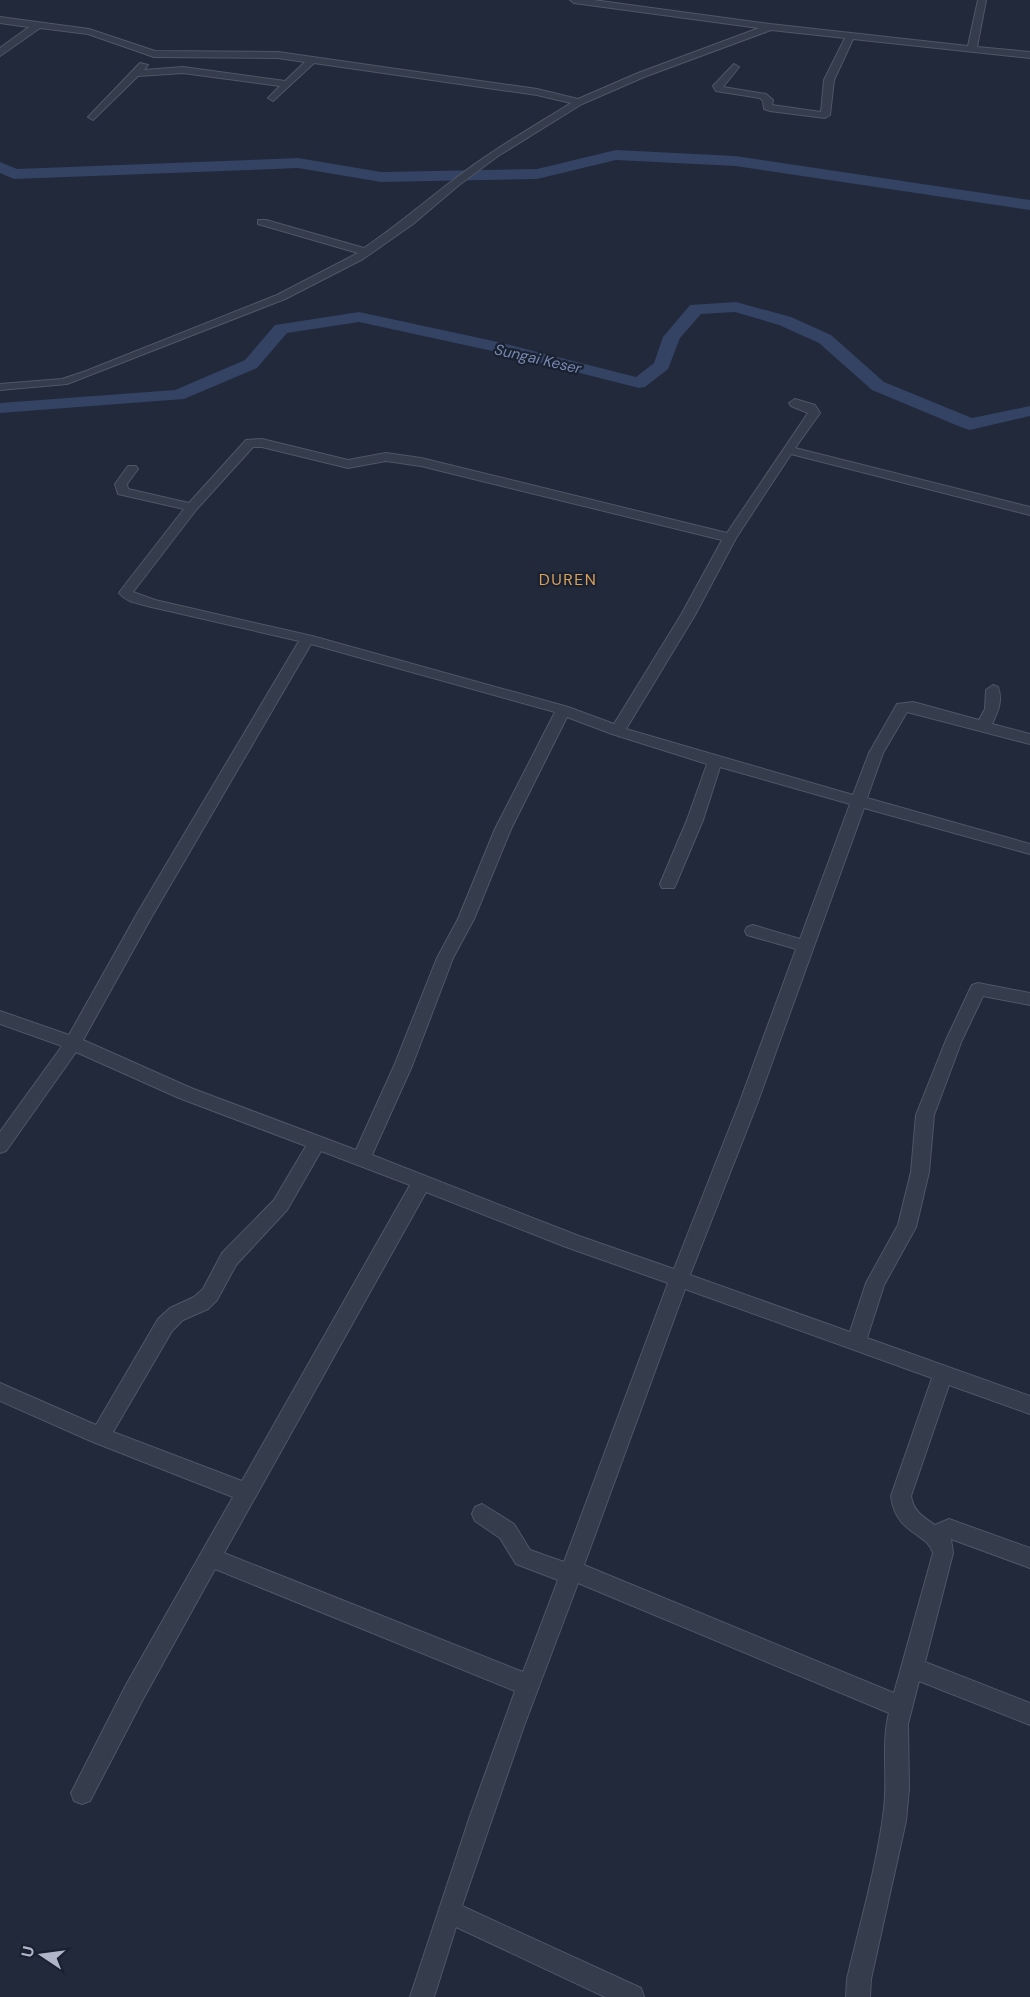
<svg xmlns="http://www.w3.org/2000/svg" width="1030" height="1997" font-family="'DM Sans',sans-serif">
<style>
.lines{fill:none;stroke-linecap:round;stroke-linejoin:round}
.river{fill:#344263;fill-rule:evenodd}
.minor-casing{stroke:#505666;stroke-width:2}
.minor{fill:#353c4c;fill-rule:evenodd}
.labels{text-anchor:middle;stroke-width:4.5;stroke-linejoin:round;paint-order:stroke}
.far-water-label{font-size:15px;font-style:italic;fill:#7788b1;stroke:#1a2130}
.far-quarter-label{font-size:16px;letter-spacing:1.5px;fill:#d8a05b;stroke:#1a2130}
</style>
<rect width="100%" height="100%" fill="#21293b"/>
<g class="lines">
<g class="river">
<path d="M616,150L735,156L1030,200V210L735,166L616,160L537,179L381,182L298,168L14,179L0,173V162L17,169L298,158L381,172L537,169Z"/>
<path d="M736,302L791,317L831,335L884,382L972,418L1030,406V416L970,430L963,428L872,390L819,343L779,325L735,312L701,314L680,338L668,369L645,387L639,388L497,352L359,322L287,333L257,368L184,399L0,413V403L175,390L245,360L275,325L359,312L498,342L636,377L654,363L663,337L690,305Z"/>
</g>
<g class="minor-casing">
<g id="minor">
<path d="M570,0H593L770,24L968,46L978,0H986L977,47L1030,52V58L853,39L834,80L830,115L825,118L770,111L764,109L763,101L760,98L716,91L713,86L734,64L739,67L723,87L766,94L773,100L772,105L821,112L824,80L845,38L771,30L644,77L582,104L498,156L459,185L413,224L363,259L285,299L67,384L0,390V384L62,379L86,371L277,295L358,253L258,224V220H266L364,248C395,227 422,204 452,181C489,152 531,128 571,103L537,95L314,63L273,101L268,98L280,86L183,73L138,76L93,120L88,117L90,115L140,63L148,65L144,70L183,67L285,81L305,62L278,58L154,57L88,34L40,28L0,56V48L29,27L0,23V17L89,29L155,51L278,52L537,89L578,99L638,73L759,28L574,3Z"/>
<path d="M795,399L815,405L820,413L795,448L1030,507V515L791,454L736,538L695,615L626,729L853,795L869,753L897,704L913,702L979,720L985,709L986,690L993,685L998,687C1003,700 998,712 992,724L1030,734V744L907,712L883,753L867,798L1030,844V854L864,808L757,1104L690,1275L850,1332L866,1283L898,1225L911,1172L916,1115L946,1040L970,989L972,985L978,983L1030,993V1005L983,996L962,1040L934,1115L929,1172L916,1227L884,1285L867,1338L1030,1396V1414L949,1385L911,1496C913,1511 923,1517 935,1525L949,1519L1030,1548V1568L951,1539L953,1553L925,1662L1030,1703V1725L919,1681L908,1724L909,1789L906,1821L871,1979L870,1997H846L847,1979C860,1923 877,1866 884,1809C888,1778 881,1743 889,1713L578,1583L524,1726L462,1906L641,1988L644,1997H605L456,1927L434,1997H410L470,1816L515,1691L215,1569L142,1701L90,1801L82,1804L74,1801L71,1793L126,1685L233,1497L93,1442L0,1401V1383L96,1425L158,1319L170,1308L194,1297L203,1289L222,1253L274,1200L306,1146L179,1098L76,1052L6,1151L0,1153V1132L62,1046L0,1024V1011L69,1035L138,912L299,641L147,606C137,603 126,602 119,593L121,590L184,509L118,494L115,484L128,466H136L138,469L127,484L128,489L189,503L246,440L262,439L348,460L386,453L421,458L727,533L808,413L791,406L789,403ZM253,447H262L348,468L386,461L421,466L722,540L681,615L614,724L568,707L312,636L155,600L133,592L196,510ZM311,644L555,712L495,829L458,919L437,958L394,1066L356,1150L191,1088L83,1040L151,918ZM567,717L612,734L707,764L687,820L660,884L662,888H674L676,884L703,820L720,767L850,804L800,939L753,925L747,927L745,931L747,935L796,949L739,1104L674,1269L579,1236L372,1155L412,1066L453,958L474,919L511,829ZM321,1151L410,1185L242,1481L113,1432L172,1331L183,1320L208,1309L217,1300L236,1265L287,1210ZM426,1192L566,1247L668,1283L564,1562L530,1550L514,1524L482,1504L475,1507L472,1514L475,1521L500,1538L516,1564L558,1580L523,1672L224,1553ZM685,1289L932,1378L891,1496C895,1534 928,1533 933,1553L894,1693L584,1565Z"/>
</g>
</g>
<use href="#minor" class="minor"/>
</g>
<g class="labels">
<g class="far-water-label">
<text transform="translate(538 359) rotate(13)" y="5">Sungai Keser</text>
</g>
<g class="far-quarter-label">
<text x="568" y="585">DUREN</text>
</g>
</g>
<g transform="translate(42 1955) rotate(283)" stroke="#1a2130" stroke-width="4.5" paint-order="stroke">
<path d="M0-4.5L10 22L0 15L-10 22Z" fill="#b0b6c7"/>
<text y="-9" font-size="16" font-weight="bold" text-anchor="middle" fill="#b0b6c7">U</text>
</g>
</svg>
